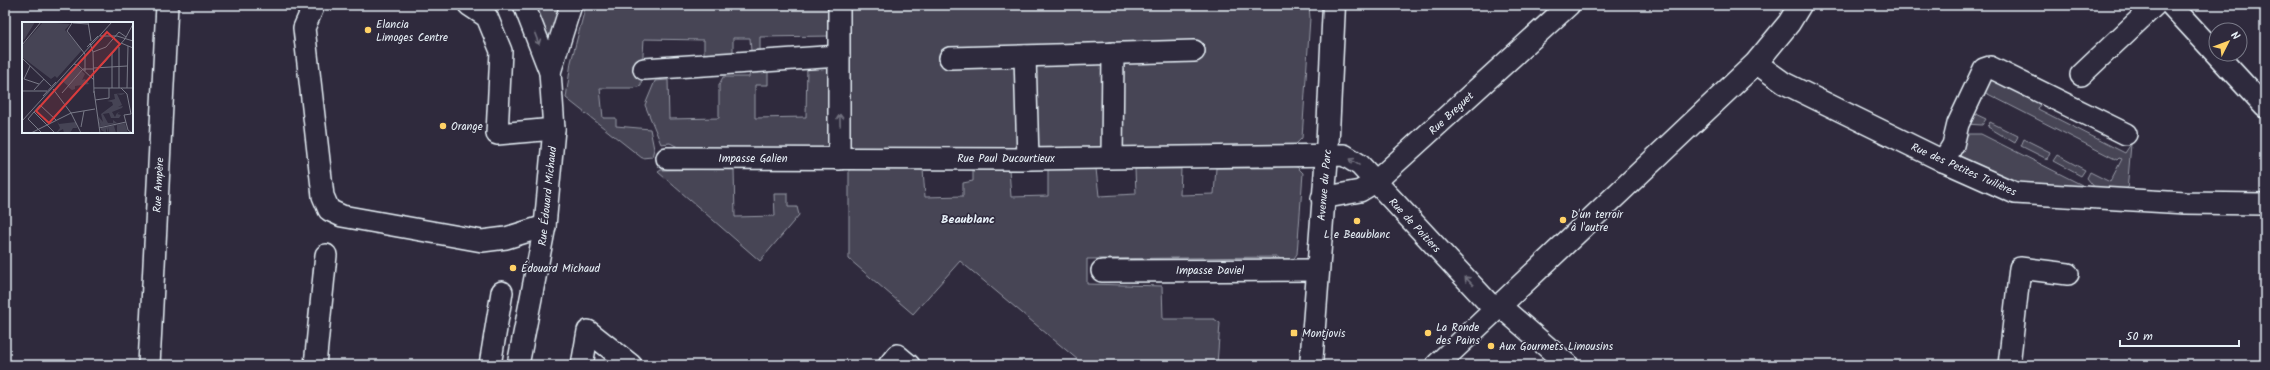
<svg xmlns="http://www.w3.org/2000/svg" width="2270" height="370" font-family="Kalam,sans-serif">
<style>
.green{fill:#464455;stroke:#979aa6}
.lines{fill:none;stroke-linecap:round;stroke-linejoin:round}
.minor-casing{stroke:#e8f1f8;stroke-width:24}
.major-casing{stroke:#e8f1f8;stroke-width:25}
.minor{stroke:#2f2a3d;stroke-width:21}
.major{stroke:#2f2a3d;stroke-width:22}
.oneway{stroke:#70707e}
.poi-dot{fill:#ffd166;stroke:#2f2a3d;stroke-width:1.5}
.labels{text-anchor:middle;stroke-width:3;stroke-linejoin:round;paint-order:stroke}
.poi-label{font-size:11px;fill:#e8f1f8;stroke:#2f2a3d;text-anchor:start}
.street-label{font-size:11px;fill:#e8f1f8;stroke:#2f2a3d}
.neighbourhood-label{font-size:12px;font-weight:bold;fill:#e8f1f8;stroke:#2f2a3d}
.inset-road{fill:none;stroke:#797a88;stroke-width:1}
.view{fill:#d83c3d;fill-opacity:0.15;stroke:#d83c3d;stroke-width:2}
.inset-edge{fill:none;stroke:#e8f1f8;stroke-width:2}
</style>
<rect width="100%" height="100%" fill="#2f2a3d"/>
<filter id="ink" filterUnits="userSpaceOnUse"><feTurbulence type="fractalNoise" baseFrequency=".025" numOctaves="2"/><feDisplacementMap in="SourceGraphic" scale="8" xChannelSelector="R" yChannelSelector="G"/><feConvolveMatrix kernelMatrix="1 2 1 2 8 2 1 2 1" color-interpolation-filters="sRGB"/></filter>
<g filter="url(#ink)">
<g class="green">
<path d="M532,5H560L547,52Z"/>
<path d="M586,5H831V36L760,37V50L751,51L750,38H733V63L704,65V40L644,39L641,86L634,88H600L603,118H616V126L650,129L654,149L652,157L642,158L566,98L571,62Z"/>
<path d="M845,5H1309L1310,18L1302,138L1292,148L853,152L848,147Z"/>
<path d="M831,64V143L825,148L682,149L670,143L661,144L645,105L655,81L668,80L669,119L719,118V85L723,77H749L751,67L768,66V85H755V118L806,117L807,66Z"/>
<path d="M1990,75L2041,100L2038,109L2125,153L2131,144L2127,191L2095,188L2087,178L2090,172L2110,182L2122,159L2119,158L2117,160L1982,91Z"/>
<path d="M1971,112L1986,119L1982,125L1966,124Z"/>
<path d="M1990,122L2018,136L2015,143L1988,127Z"/>
<path d="M1964,134H1981L2082,185V188L2019,183L1957,159Z"/>
<path d="M2024,139L2050,152L2047,159L2021,146Z"/>
<path d="M2057,155L2085,170L2081,176L2053,161Z"/>
<path d="M1281,164L1297,167L1303,173L1297,254L1292,261L1284,262L1278,257L1087,259V284L1162,286L1163,319H1214L1220,323L1217,365H1084L960,261L913,314L849,259V169H923L925,197L963,196V183L973,181V169H1009L1011,197L1048,196V169H1096L1099,196L1136,194L1135,169H1181L1180,195L1214,194L1216,168H1275Z"/>
<path d="M734,169L735,217L775,216L774,194H788V207H797L799,215L760,261L658,172L661,170Z"/>
</g>
<g class="lines">
<g class="minor-casing">
<g id="minor">
<path d="M314,5L304,28L323,196L329,210L342,216L482,241L506,238L545,226"/>
<path d="M469,5L487,17L501,51L497,134L554,129"/>
<path d="M839,5V159"/>
<path d="M2171,5L2265,107"/>
<path d="M1025,56L1028,159"/>
<path d="M950,58L1194,51"/>
<path d="M1756,63L1784,83L1943,161L2015,193L2185,203L2265,204"/>
<path d="M644,69L839,56"/>
<path d="M550,72L571,5"/>
<path d="M2081,75L2155,5"/>
<path d="M1112,157L1113,53"/>
<path d="M667,158L1028,159L1344,155L1360,165L1495,310"/>
<path d="M1943,161L1953,145L1958,124L1984,69L1990,67L2126,134"/>
<path d="M1322,198L1360,191L1375,182L1569,5"/>
<path d="M1102,271L1318,270"/>
<path d="M1500,306L1568,365"/>
<path d="M149,365L167,5"/>
<path d="M315,365L326,255"/>
<path d="M490,365L502,292"/>
<path d="M518,365L545,226L554,129L550,72L524,5"/>
<path d="M582,365L588,331L631,365"/>
<path d="M889,365L897,355L909,365"/>
<path d="M2009,365L2020,268L2068,274"/>
</g>
</g>
<g class="major-casing">
<g id="major">
<path d="M1311,365L1327,154L1334,5"/>
<path d="M1437,365L1756,63L1789,23L1800,5"/>
</g>
</g>
<use href="#minor" class="minor"/>
<use href="#major" class="major"/>
</g>
<defs><path id="oneway-shaft" d="M-6 0H5M1.5-3L5.5 0L1.5 3" fill="none" stroke-width="1.6" stroke-linecap="round" stroke-linejoin="round"/></defs>
<g class="oneway">
<use href="#oneway-shaft" transform="translate(537 39) rotate(69)"/>
<use href="#oneway-shaft" transform="translate(840 120) rotate(-91)"/>
<use href="#oneway-shaft" transform="translate(1354 162) rotate(-148)"/>
<use href="#oneway-shaft" transform="translate(1469 281) rotate(-133)"/>
</g>
</g>
<g class="poi-dot">
<circle cx="368" cy="30" r="4"/>
<circle cx="443" cy="126" r="4"/>
<circle cx="1563" cy="220" r="4"/>
<circle cx="1357" cy="221" r="4"/>
<circle cx="513" cy="268" r="4"/>
<rect x="1290" y="329" width="8" height="8" rx="2"/>
<circle cx="1428" cy="333" r="4"/>
<circle cx="1491" cy="346" r="4"/>
</g>
<g class="labels">
<g class="poi-label">
<text x="376" y="28">Elancia<tspan x="376" dy="13">Limoges Centre</tspan></text>
<text x="451" y="130">Orange</text>
<text x="1571" y="218">D'un terroir<tspan x="1571" dy="13">à l'autre</tspan></text>
<text x="1357" y="238" text-anchor="middle">L e Beaublanc</text>
<text x="521" y="272">Édouard Michaud</text>
<text x="1436" y="331">La Ronde<tspan x="1436" dy="13">des Pains</tspan></text>
<text x="1302" y="337">Montjovis</text>
<text x="1499" y="350">Aux Gourmets Limousins</text>
</g>
<g class="street-label">
<text transform="translate(1451 113) rotate(-43)" y="4">Rue Breguet</text>
<text x="753" y="162">Impasse Galien</text>
<text x="1006" y="162">Rue Paul Ducourtieux</text>
<text transform="translate(1964 169) rotate(24)" y="4">Rue des Petites Tuilières</text>
<text transform="translate(158 185) rotate(-87)" y="4">Rue Ampère</text>
<text transform="translate(1324 185) rotate(-85)" y="4">Avenue du Parc</text>
<text transform="translate(547 196) rotate(-84)" y="4">Rue Édouard Michaud</text>
<text transform="translate(1415 225) rotate(47)" y="4">Rue de Poitiers</text>
<text x="1210" y="274">Impasse Daviel</text>
</g>
<g class="neighbourhood-label">
<text x="968" y="223">Beaublanc</text>
</g>
</g>
<g transform="translate(22 22)">
<rect width="111" height="111" fill="#2f2a3d"/>
<path d="M0,0H13L2,18L0,17ZM21,0L48,2L43,8L60,28L35,56L33,54L29,57L0,35V24ZM54,43L60,48L46,64L39,58ZM60,49L63,52L60,58L63,57L67,62L53,64V67L50,68L46,65ZM103,71L102,72L99,73L95,72L100,83L96,85L101,84L100,86L90,90L93,95L95,91L98,90L95,92L99,93L97,96H89L87,91L81,92L86,101H91V98L95,101L78,105L75,94L79,104L76,94L81,100L79,92L91,83L90,80L85,79L93,77L92,72ZM35,99L37,102L54,100L55,106H51L48,111H42L41,107L34,111L38,106ZM103,101L106,111H95V103L92,104L94,111H87L86,105V111L84,106V111L79,108V106Z" fill="#464455"/>
<path class="inset-road" d="M66,0L69,19M50,1L45,9L63,32V49M51,1L66,2M78,14H95L111,19M68,21L71,30L72,71M99,21L111,26M0,23L19,0M65,25L76,14M97,25V66M71,30L84,25L97,10L104,15M90,32V66M0,36L29,64M52,42L56,43L72,58M8,44L2,57L17,62M78,45L103,17L111,2M72,46L105,44M72,66H111M99,66L105,72L109,92L102,93L106,108L110,111M105,66L106,24M31,67L49,91L59,111M12,68L22,57M0,69H25M72,69L78,111M40,71L61,47H71M21,74L34,60M73,78L87,76V66M12,90L33,111M6,97L18,83L34,98M6,97L20,111M0,99L90,0M59,105L62,89M77,106L104,100M9,111L49,91L73,87"/>
<path class="view" d="M85,10L98,22L27,101L14,89Z"/>
<rect width="111" height="111" class="inset-edge"/>
</g>
<rect width="2270" height="370" fill="none" stroke="#2f2a3d" stroke-width="20"/>
<rect x="10" y="10" width="2250" height="350" fill="none" stroke="#e8f1f8" stroke-width="1.5" filter="url(#ink)"/>
<g transform="translate(2228 42) rotate(48)"><circle r="19" fill="#2f2a3d" stroke="#797a88"/>
<path d="M0-3L7 15L0 10L-7 15Z" fill="#ffd166"/>
<text y="-6" font-size="11" font-weight="bold" text-anchor="middle" fill="#e8f1f8">N</text>
</g>
<path d="M2120 340v6h119v-6" fill="none" stroke="#e8f1f8" stroke-width="2"/>
<text x="2126" y="340" font-size="12" fill="#e8f1f8" stroke="#2f2a3d" stroke-width="3" paint-order="stroke">50 m</text>
</svg>
